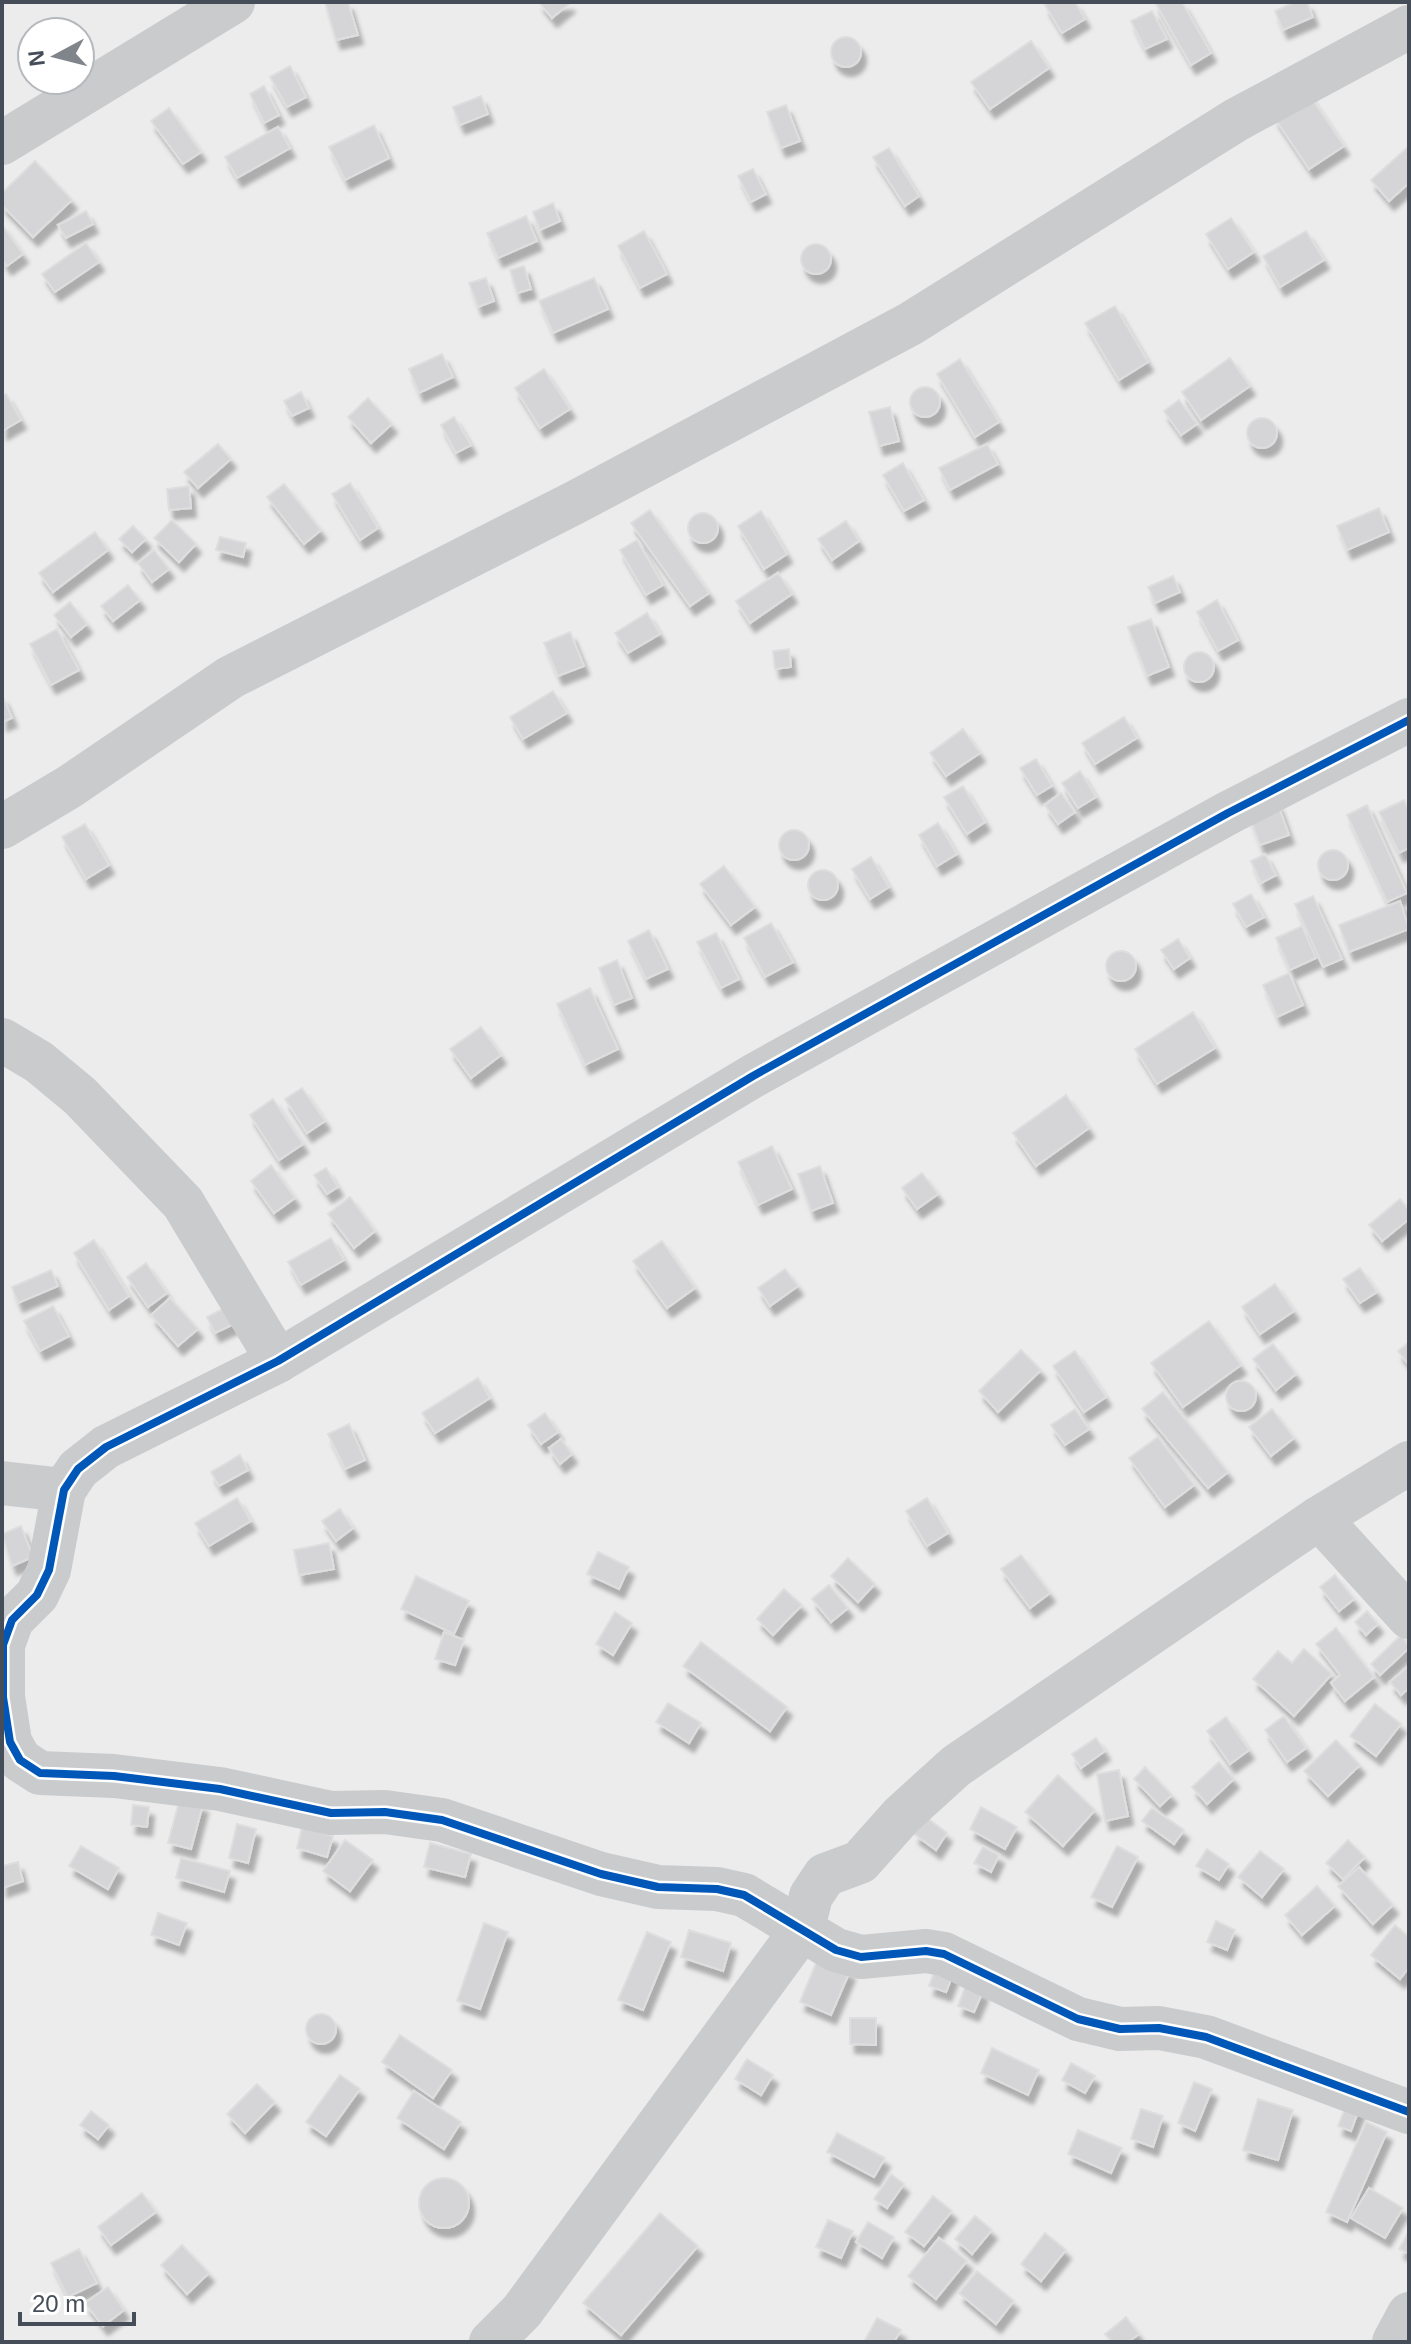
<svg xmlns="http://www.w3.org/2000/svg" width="1411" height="2344" font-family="Arial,sans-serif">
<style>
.building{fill:#d5d4d7;stroke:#dededf;stroke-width:2;filter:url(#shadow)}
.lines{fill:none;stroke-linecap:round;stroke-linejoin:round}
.street{stroke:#c9cbcd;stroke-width:44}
.cycleway-casing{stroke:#fff;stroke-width:13}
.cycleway{stroke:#0057b8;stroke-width:8}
</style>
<defs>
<filter id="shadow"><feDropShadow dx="5" dy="9" stdDeviation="2" flood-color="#0004"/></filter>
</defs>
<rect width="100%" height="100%" fill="#edecec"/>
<g class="building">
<path d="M325,2H348L358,35L336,40Z"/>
<path d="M539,2H568L570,3L552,18Z"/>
<path d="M1049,2H1075L1085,19L1062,33L1045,5Z"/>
<path d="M1155,2H1182L1211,53L1191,65Z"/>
<path d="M1295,2H1307L1313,17L1283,30L1275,11Z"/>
<path d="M1152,11L1167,39L1145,49L1131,21Z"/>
<circle cx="846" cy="52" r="15"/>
<path d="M1031,41L1049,68L990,109L971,82Z"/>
<path d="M290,66L306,97L287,107L270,77Z"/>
<path d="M264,86L279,115L264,123L250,94Z"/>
<path d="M1308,93L1344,146L1309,169L1274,117Z"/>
<path d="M481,96L488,114L460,125L453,107Z"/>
<path d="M786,105L800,141L781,148L767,112Z"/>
<path d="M169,108L201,152L183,164L151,121Z"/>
<path d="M374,125L389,158L345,180L329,147Z"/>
<path d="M278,127L290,148L237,178L225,157Z"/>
<path d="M1409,146V183L1389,201L1371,180Z"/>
<path d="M889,148L919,196L905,206L873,157Z"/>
<path d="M35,161L72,200L33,237L2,205V193Z"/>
<path d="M753,169L766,194L751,202L738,176Z"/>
<path d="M553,203L560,221L540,230L533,212Z"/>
<path d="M86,211L93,224L66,238L58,225Z"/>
<path d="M526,216L537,241L498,258L487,233Z"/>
<path d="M1231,218L1254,252L1228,269L1206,234Z"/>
<path d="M2,225L23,254L7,266L2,260Z"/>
<path d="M644,231L667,274L640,288L618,246Z"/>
<path d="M1306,231L1324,260L1280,287L1263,256Z"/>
<path d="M86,243L99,262L55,292L42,274Z"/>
<circle cx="816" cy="259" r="15"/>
<path d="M524,266L531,289L517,293L510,270Z"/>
<path d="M486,278L494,301L478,307L469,283Z"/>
<path d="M594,278L608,309L553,333L539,301Z"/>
<path d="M1115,306L1148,362L1119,380L1085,323Z"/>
<path d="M442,354L453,377L419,393L409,369Z"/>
<path d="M1230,358L1250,386L1201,420L1182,392Z"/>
<path d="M960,359L999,422L975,437L937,374Z"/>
<path d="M544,369L570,409L540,428L515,388Z"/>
<circle cx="925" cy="402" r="15"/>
<path d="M301,392L309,408L292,416L284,401Z"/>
<path d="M6,394L21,420L2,431V396Z"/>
<path d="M368,398L392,424L371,443L348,417Z"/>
<path d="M1179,400L1197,424L1181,435L1164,411Z"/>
<path d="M890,407L899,441L879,446L869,412Z"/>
<path d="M454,417L471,445L456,453L441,425Z"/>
<circle cx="1262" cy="433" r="15"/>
<path d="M218,444L231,459L198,488L184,472Z"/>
<path d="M987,444L998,464L950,490L939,468Z"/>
<path d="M903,463L924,500L904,511L883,475Z"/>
<path d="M350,483L378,528L360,540L332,494Z"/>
<path d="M284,484L321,530L304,544L267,497Z"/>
<path d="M189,486L191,508L169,510L167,489Z"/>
<path d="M1379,508L1389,532L1347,550L1337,526Z"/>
<path d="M650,510L709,593L690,606L631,523Z"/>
<path d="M761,511L787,554L764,569L738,526Z"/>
<circle cx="703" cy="528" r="15"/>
<path d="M172,520L196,544L179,562L154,538Z"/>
<path d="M846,521L859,541L832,560L818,539Z"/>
<path d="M133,526L146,539L132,552L119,539Z"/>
<path d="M95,532L108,550L53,592L39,573Z"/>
<path d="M220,537L246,543L243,557L216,550Z"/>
<path d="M637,540L663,585L646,595L620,550Z"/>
<path d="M154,550L169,569L152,582L138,563Z"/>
<path d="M778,573L792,594L750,623L736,601Z"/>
<path d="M1173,576L1180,592L1155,603L1148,587Z"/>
<path d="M128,585L140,600L113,621L101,606Z"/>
<path d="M1217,600L1238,640L1218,651L1197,612Z"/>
<path d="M70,602L87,624L71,637L54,615Z"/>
<path d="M647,613L660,634L628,653L615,633Z"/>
<path d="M1151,619L1169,667L1147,676L1128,627Z"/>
<path d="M57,629L79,670L51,685L30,644Z"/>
<path d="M570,632L584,666L558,676L544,643Z"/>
<path d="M789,649L791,667L775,669L773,651Z"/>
<circle cx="1199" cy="667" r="15"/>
<path d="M553,691L567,713L523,739L510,717Z"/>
<path d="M2,695L12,718L2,722Z"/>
<path d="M1124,717L1137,738L1095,764L1082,743Z"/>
<path d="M963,729L980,753L946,776L930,753Z"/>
<path d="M1036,759L1052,786L1037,795L1020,768Z"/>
<path d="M1080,771L1096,797L1078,808L1062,783Z"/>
<path d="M963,786L985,822L967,834L944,797Z"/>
<path d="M1061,793L1075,812L1058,824L1045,805Z"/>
<path d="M1404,800L1409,811V848L1399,853L1379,812Z"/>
<path d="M1277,802L1289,835L1260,845L1248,813Z"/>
<path d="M1367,805L1407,893L1387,902L1347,815Z"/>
<path d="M938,823L957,854L937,866L919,835Z"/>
<path d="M85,824L109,865L86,879L62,837Z"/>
<circle cx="794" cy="845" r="15"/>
<circle cx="1333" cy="865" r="15"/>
<path d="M1265,854L1276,875L1261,883L1251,861Z"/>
<path d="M871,857L889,887L870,899L852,869Z"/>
<path d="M724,866L755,907L731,925L700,884Z"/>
<circle cx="823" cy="885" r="15"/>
<path d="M1251,894L1264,917L1246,927L1233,904Z"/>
<path d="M1313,896L1342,959L1323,967L1295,904Z"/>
<path d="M1400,901L1409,929L1349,952L1339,925Z"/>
<path d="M771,923L793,962L765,977L744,938Z"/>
<path d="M1302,926L1316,958L1290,970L1276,938Z"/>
<path d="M649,930L668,969L646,979L628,941Z"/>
<path d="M716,933L739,979L721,988L697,942Z"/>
<path d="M1178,939L1190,958L1174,969L1161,950Z"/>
<circle cx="1121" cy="966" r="15"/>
<path d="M617,960L632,998L614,1005L599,968Z"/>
<path d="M1289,973L1303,1005L1277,1017L1263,985Z"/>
<path d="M590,988L618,1049L585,1065L557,1004Z"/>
<path d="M1193,1012L1215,1048L1157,1084L1135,1049Z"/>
<path d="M481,1027L501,1055L471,1078L450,1049Z"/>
<path d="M302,1088L325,1121L307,1133L285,1099Z"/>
<path d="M1066,1095L1089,1128L1036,1166L1013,1133Z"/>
<path d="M273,1099L303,1144L279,1160L250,1115Z"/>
<path d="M772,1146L792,1189L758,1205L738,1162Z"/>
<path d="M271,1165L295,1198L274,1213L251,1181Z"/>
<path d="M820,1166L833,1203L811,1211L798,1174Z"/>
<path d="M326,1168L338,1187L327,1194L314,1175Z"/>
<path d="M922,1173L938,1194L917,1209L902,1188Z"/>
<path d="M350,1197L375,1231L354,1248L328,1214Z"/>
<path d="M1400,1199L1409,1210V1219L1382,1241L1369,1225Z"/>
<path d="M331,1238L344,1260L301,1285L288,1262Z"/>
<path d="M94,1240L129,1296L109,1310L74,1253Z"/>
<path d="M662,1241L695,1288L667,1308L633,1261Z"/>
<path d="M146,1263L167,1293L148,1307L127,1277Z"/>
<path d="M1360,1268L1377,1292L1360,1303L1343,1279Z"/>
<path d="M785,1269L798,1286L770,1306L758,1288Z"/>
<path d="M51,1270L58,1286L18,1303L12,1287Z"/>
<path d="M1275,1284L1294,1311L1260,1334L1242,1307Z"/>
<path d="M170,1298L198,1329L178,1346L151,1315Z"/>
<path d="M53,1306L69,1336L40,1351L24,1321Z"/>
<path d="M228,1306L236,1323L215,1333L207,1317Z"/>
<path d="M1209,1321L1241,1365L1183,1407L1151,1363Z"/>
<path d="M1409,1342V1365L1398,1351Z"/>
<path d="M1273,1344L1296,1374L1276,1390L1253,1359Z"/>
<path d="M1021,1350L1041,1370L998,1412L979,1391Z"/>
<path d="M1075,1351L1106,1397L1084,1412L1053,1366Z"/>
<path d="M478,1378L490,1398L435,1433L422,1413Z"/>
<circle cx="1241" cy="1396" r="15"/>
<path d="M1163,1392L1228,1472L1208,1488L1142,1409Z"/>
<path d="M1075,1409L1089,1429L1065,1445L1051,1425Z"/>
<path d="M1272,1409L1294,1438L1271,1456L1249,1427Z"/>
<path d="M545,1413L558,1432L541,1444L528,1425Z"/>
<path d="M349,1424L365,1460L345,1469L328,1434Z"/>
<path d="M1158,1437L1194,1485L1165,1507L1129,1458Z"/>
<path d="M561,1439L572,1454L560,1464L549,1448Z"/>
<path d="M240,1455L248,1470L219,1486L211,1472Z"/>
<path d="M237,1498L251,1521L209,1546L195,1523Z"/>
<path d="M927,1498L948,1533L927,1546L906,1511Z"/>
<path d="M340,1509L353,1528L336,1541L322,1521Z"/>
<path d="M21,1526L33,1557L12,1566L2,1534Z"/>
<path d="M329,1543L334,1569L299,1575L294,1550Z"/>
<path d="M598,1552L629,1567L619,1589L587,1574Z"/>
<path d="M1021,1555L1050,1593L1030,1608L1001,1569Z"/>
<path d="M848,1558L875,1584L858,1602L831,1576Z"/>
<path d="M1335,1575L1354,1599L1339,1611L1320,1587Z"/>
<path d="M416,1576L469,1601L454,1634L401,1609Z"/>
<path d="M829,1585L848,1608L831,1622L812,1599Z"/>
<path d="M784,1589L802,1605L773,1635L757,1619Z"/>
<path d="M1367,1611L1378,1624L1366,1635L1355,1622Z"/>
<path d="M615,1612L632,1623L613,1655L596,1644Z"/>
<path d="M1336,1628L1374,1677L1345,1701L1331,1683L1340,1675L1316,1644Z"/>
<path d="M444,1632L464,1640L455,1665L435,1659Z"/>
<path d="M1402,1634L1409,1648L1380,1675L1371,1664Z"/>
<path d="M701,1642L787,1707L770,1731L683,1666Z"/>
<path d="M1304,1649L1332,1674L1294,1716L1253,1679L1278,1651L1292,1663Z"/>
<path d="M1409,1666V1688L1401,1695L1390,1682Z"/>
<path d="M668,1703L701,1723L689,1743L656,1722Z"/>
<path d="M1375,1704L1401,1724L1376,1756L1350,1736Z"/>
<path d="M1284,1716L1306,1748L1287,1762L1265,1730Z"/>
<path d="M1226,1717L1249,1750L1230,1764L1207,1731Z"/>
<path d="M1096,1738L1105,1751L1081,1768L1072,1754Z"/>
<path d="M1336,1740L1360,1765L1328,1796L1304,1771Z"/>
<path d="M1219,1762L1234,1779L1207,1804L1192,1787Z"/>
<path d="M1145,1767L1172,1795L1160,1806L1134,1779Z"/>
<path d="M1119,1770L1128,1816L1105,1821L1097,1774Z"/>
<path d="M1058,1775L1095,1810L1063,1846L1025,1812Z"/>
<path d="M180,1798L203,1804L191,1849L168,1843Z"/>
<path d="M133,1805L149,1807L147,1827L131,1825Z"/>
<path d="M981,1807L1017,1827L1005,1849L970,1829Z"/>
<path d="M1152,1808L1184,1830L1174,1844L1142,1821Z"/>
<path d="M926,1817L947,1833L936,1850L914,1834Z"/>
<path d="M237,1824L256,1829L248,1863L229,1858Z"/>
<path d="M302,1827L333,1836L327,1857L297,1848Z"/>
<path d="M345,1840L373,1860L350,1891L323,1871Z"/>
<path d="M1348,1840L1365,1857L1343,1879L1326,1863Z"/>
<path d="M430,1843L471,1854L465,1877L424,1867Z"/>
<path d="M81,1846L119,1868L108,1889L69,1866Z"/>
<path d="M1117,1846L1138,1857L1112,1907L1091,1897Z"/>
<path d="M983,1847L999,1855L991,1872L974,1863Z"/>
<path d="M1207,1849L1229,1864L1219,1880L1196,1866Z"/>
<path d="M1260,1851L1284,1869L1262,1897L1238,1877Z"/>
<path d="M181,1858L230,1871L224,1892L176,1878Z"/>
<path d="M18,1862L23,1881L2,1888V1866Z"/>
<path d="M1359,1867L1393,1905L1373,1924L1338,1886Z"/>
<path d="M1317,1886L1335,1906L1302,1935L1285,1915Z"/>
<path d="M158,1913L187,1923L179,1945L151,1935Z"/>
<path d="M1216,1921L1235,1930L1227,1950L1207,1942Z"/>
<path d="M484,1923L508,1932L480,2009L457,2001Z"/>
<path d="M1395,1925L1409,1937V1967L1400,1979L1371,1955Z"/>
<path d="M689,1930L731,1943L723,1971L681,1957Z"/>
<path d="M647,1932L671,1942L643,2010L618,2000Z"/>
<path d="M818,1958L850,1971L831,2015L800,2002Z"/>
<path d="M938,1962L955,1969L946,1992L929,1986Z"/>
<path d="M966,1984L983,1991L974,2012L958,2006Z"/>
<circle cx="321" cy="2029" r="15"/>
<path d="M850,2018H876V2045L850,2044Z"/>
<path d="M400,2035L452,2070L433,2098L382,2062Z"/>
<path d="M992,2048L1039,2070L1028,2095L981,2073Z"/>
<path d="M747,2059L773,2075L761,2095L735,2079Z"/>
<path d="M1071,2063L1095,2076L1085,2093L1062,2080Z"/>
<path d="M340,2075L360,2089L326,2136L306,2122Z"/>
<path d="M1194,2082L1212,2089L1195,2131L1178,2123Z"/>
<path d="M257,2084L275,2102L245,2133L227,2114Z"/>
<path d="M414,2091L461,2122L444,2149L397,2118Z"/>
<path d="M1350,2096L1362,2101L1351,2131L1338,2126Z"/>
<path d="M1258,2099L1293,2110L1278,2160L1243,2150Z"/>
<path d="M1141,2109L1163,2116L1153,2147L1131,2139Z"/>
<path d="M91,2111L109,2125L98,2139L80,2125Z"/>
<path d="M1366,2122L1387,2132L1347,2222L1326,2212Z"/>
<path d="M1078,2130L1122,2148L1111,2173L1068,2154Z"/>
<path d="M837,2133L885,2158L874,2177L827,2152Z"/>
<path d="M891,2174L904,2184L887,2208L874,2199Z"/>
<circle cx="444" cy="2203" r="25"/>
<path d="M1369,2188L1403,2208L1385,2238L1351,2218Z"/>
<path d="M142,2193L156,2212L111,2245L98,2227Z"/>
<path d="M933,2196L952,2211L924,2246L905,2232Z"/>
<path d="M660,2213L698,2246L621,2335L583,2303Z"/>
<path d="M975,2216L992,2230L972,2254L955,2239Z"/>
<path d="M828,2220L853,2231L841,2258L816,2247Z"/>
<path d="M868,2222L894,2237L882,2258L856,2242Z"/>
<path d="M1409,2231V2254L1399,2249Z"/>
<path d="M1045,2233L1066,2250L1041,2281L1021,2264Z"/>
<path d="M939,2238L967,2261L936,2299L908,2276Z"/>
<path d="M182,2245L209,2273L187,2294L161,2265Z"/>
<path d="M79,2249L97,2283L68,2297L51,2263Z"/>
<path d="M977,2271L1014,2301L996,2324L959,2293Z"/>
<path d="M108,2287L124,2310L103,2326L85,2303Z"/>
<path d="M1126,2317L1139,2334L1128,2342H1112L1105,2334Z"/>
<path d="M877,2318L901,2330L894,2342H864Z"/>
</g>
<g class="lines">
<g class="street">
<path d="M2,143L233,2"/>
<path d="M1409,720L1228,813L753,1076L278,1361L106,1447L78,1469L64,1490L49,1570L37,1595L12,1620L3,1645V1697L10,1742L20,1760L40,1773L114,1776L220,1789L331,1813L385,1812L442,1820L601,1874L658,1887L717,1889L744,1895L836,1950L861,1957L926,1951L944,1954L1078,2019L1120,2029L1159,2028L1206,2037L1409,2112"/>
<path d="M2,827L69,787L231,677L574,503L910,324L1236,120L1409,27"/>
<path d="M2,1040L39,1062L80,1096L183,1203L278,1361"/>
<path d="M2,1483L64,1490"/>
<path d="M1319,1518L1409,1617"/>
<path d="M491,2342L522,2311L803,1928L811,1896L825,1875L860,1862L902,1815L956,1766L1319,1518L1409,1463"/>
<path d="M1394,2342L1409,2314"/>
</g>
<g class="cycleway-casing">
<path id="cycleway" d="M1409,720L1228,813L753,1076L278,1361L106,1447L78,1469L64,1490L49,1570L37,1595L12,1620L3,1645V1697L10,1742L20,1760L40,1773L114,1776L220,1789L331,1813L385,1812L442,1820L601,1874L658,1887L717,1889L744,1895L836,1950L861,1957L926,1951L944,1954L1078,2019L1120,2029L1159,2028L1206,2037L1409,2112"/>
</g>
<use href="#cycleway" class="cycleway"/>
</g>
<rect width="1411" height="2344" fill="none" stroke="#454e58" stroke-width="8"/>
<g transform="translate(56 56) rotate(263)"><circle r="38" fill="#ffffff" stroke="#b5b8bc" stroke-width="2"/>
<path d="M0-6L14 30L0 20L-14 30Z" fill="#80858c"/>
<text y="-12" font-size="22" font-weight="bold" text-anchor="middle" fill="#454e58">N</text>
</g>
<path d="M20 2312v12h114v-12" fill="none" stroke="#454e58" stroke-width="4"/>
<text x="32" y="2312" font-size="24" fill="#454e58" stroke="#ffffff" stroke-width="6" paint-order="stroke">20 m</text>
</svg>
